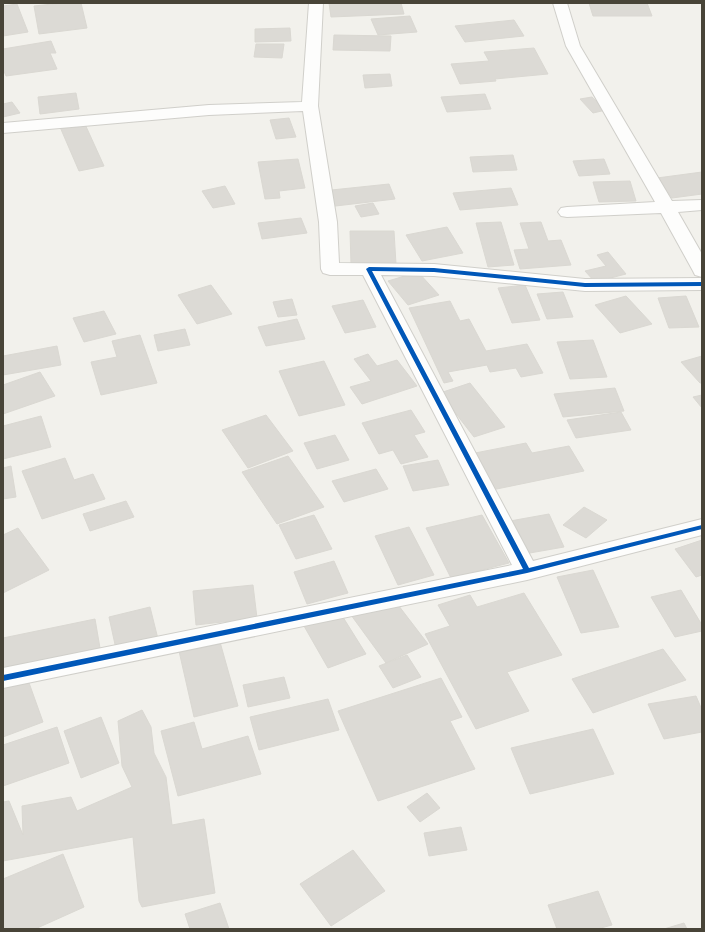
<svg xmlns="http://www.w3.org/2000/svg" width="705" height="932" font-family="'DejaVu Sans',sans-serif">
<style>
.building{fill:#dcdad5;stroke:#dad8d2}
.lines{fill:none;stroke-linecap:round;stroke-linejoin:round}
.minor-casing{stroke:#d0cfca;stroke-width:2}
.minor{fill:#fdfdfc;fill-rule:evenodd}
.cycleway-casing{stroke:#fff;stroke-width:2}
.cycleway{fill:#0057b8;fill-rule:evenodd}
</style>
<rect width="100%" height="100%" fill="#f2f1ec"/>
<g class="building">
<path d="M62,3H81L87,28L39,34L34,6Z"/>
<path d="M329,3H401L404,14L331,17Z"/>
<path d="M589,3H647L652,16H593Z"/>
<path d="M17,4L28,32L3,36V6Z"/>
<path d="M410,16L417,32L378,35L371,19Z"/>
<path d="M514,20L524,36L465,42L455,26Z"/>
<path d="M290,28L291,41L255,42V29Z"/>
<path d="M334,35L391,36L390,51L333,50Z"/>
<path d="M51,41L56,53H50L57,69L6,76L3,69V49Z"/>
<path d="M256,44H284L282,58L254,57Z"/>
<path d="M534,48L548,74L495,79L496,81L460,84L451,64L489,61L484,52Z"/>
<path d="M390,74L392,86L365,88L363,75Z"/>
<path d="M76,93L79,109L40,114L38,97Z"/>
<path d="M485,94L491,109L447,112L441,97Z"/>
<path d="M592,97L606,110L593,113L580,99Z"/>
<path d="M12,102L20,113L3,117V104Z"/>
<path d="M289,118L296,137L276,139L270,120Z"/>
<path d="M84,122L104,166L79,171L60,127Z"/>
<path d="M513,155L517,170L473,172L470,157Z"/>
<path d="M298,159L305,188L279,191L280,198L265,199L258,162Z"/>
<path d="M604,159L610,174L579,176L573,161Z"/>
<path d="M702,172V194L672,198L657,178Z"/>
<path d="M630,181L636,201L599,202L593,182Z"/>
<path d="M389,184L395,199L327,207L322,191Z"/>
<path d="M225,186L235,204L213,208L202,191Z"/>
<path d="M511,188L518,205L460,210L453,193Z"/>
<path d="M373,203L379,214L361,217L355,206Z"/>
<path d="M301,218L307,233L262,239L258,223Z"/>
<path d="M501,222L514,265L488,267L476,223Z"/>
<path d="M541,222L548,241L561,240L571,265L520,269L514,250L529,249L520,223Z"/>
<path d="M447,227L463,253L422,261L406,235Z"/>
<path d="M350,231H394L396,264H351Z"/>
<path d="M608,252L626,274L595,282L585,271L606,266L597,255Z"/>
<path d="M418,272L439,295L408,305L388,281Z"/>
<path d="M211,285L232,314L197,324L178,295Z"/>
<path d="M525,285L540,320L512,323L498,288Z"/>
<path d="M563,292L573,317L547,319L537,294Z"/>
<path d="M626,296L652,324L620,333L595,305Z"/>
<path d="M686,296L699,327L669,328L658,298Z"/>
<path d="M292,299L297,315L278,317L273,302Z"/>
<path d="M363,300L376,327L345,333L332,306Z"/>
<path d="M450,301L460,321L469,319L486,351L527,344L543,373L521,377L516,368L490,372L487,365L448,372L453,381L444,383L409,308Z"/>
<path d="M104,311L116,334L84,342L73,318Z"/>
<path d="M297,319L305,339L266,346L258,327Z"/>
<path d="M185,329L190,345L158,351L154,335Z"/>
<path d="M140,335L157,383L101,395L91,362L117,357L112,341Z"/>
<path d="M593,340L607,377L570,379L557,342Z"/>
<path d="M57,346L61,365L3,375V356Z"/>
<path d="M368,354L377,366L397,360L417,386L362,404L350,387L371,381L354,359Z"/>
<path d="M702,356V383H700L681,362Z"/>
<path d="M324,361L345,405L299,416L279,371Z"/>
<path d="M40,372L55,396L3,414V385Z"/>
<path d="M470,383L505,427L474,437L440,393Z"/>
<path d="M615,388L624,411L563,417L554,394Z"/>
<path d="M702,395V408L693,397Z"/>
<path d="M411,410L425,432L414,435L428,457L401,464L393,450L379,454L362,423Z"/>
<path d="M621,412L631,430L576,438L567,420Z"/>
<path d="M266,415L293,451L248,468L222,430Z"/>
<path d="M41,416L51,447L3,459V426Z"/>
<path d="M335,435L349,460L317,469L304,443Z"/>
<path d="M526,443L532,453L569,446L584,471L487,491L470,454Z"/>
<path d="M288,456L324,507L277,524L242,472Z"/>
<path d="M65,458L74,480L93,474L105,499L42,519L22,471Z"/>
<path d="M438,460L449,485L413,491L403,466Z"/>
<path d="M11,466L16,497L3,499V468Z"/>
<path d="M376,469L388,489L344,502L332,481Z"/>
<path d="M126,501L134,517L90,531L83,514Z"/>
<path d="M584,507L607,520L586,538L563,525Z"/>
<path d="M549,514L564,547L524,554L510,521Z"/>
<path d="M314,515L332,549L296,559L279,525Z"/>
<path d="M482,515L509,563L451,578L426,528Z"/>
<path d="M409,527L434,575L398,585L375,536Z"/>
<path d="M18,528L49,570L3,593V535Z"/>
<path d="M702,540V575L696,577L675,549Z"/>
<path d="M334,561L348,593L307,604L294,572Z"/>
<path d="M593,570L619,627L581,633L557,577Z"/>
<path d="M253,585L257,618L196,625L193,591Z"/>
<path d="M681,590L702,625V631L675,637L651,597Z"/>
<path d="M524,593L562,655L507,672L529,711L476,729L425,634L450,626L438,605L470,595L477,607Z"/>
<path d="M392,597L428,644L386,663L351,615Z"/>
<path d="M336,606L366,654L328,668L300,619Z"/>
<path d="M150,607L158,639L116,649L109,617Z"/>
<path d="M95,619L100,648L3,669V638Z"/>
<path d="M220,642L238,706L194,717L179,651Z"/>
<path d="M663,649L686,680L593,713L572,679Z"/>
<path d="M407,655L421,677L393,688L379,666Z"/>
<path d="M284,677L290,698L248,707L243,685Z"/>
<path d="M441,678L462,717L450,721L475,769L378,801L338,711Z"/>
<path d="M28,680L43,722L3,737V689Z"/>
<path d="M696,696L702,710V732L664,739L648,704Z"/>
<path d="M328,699L339,730L259,750L250,717Z"/>
<path d="M142,710L151,727L154,753L166,777L172,825L204,819L215,893L142,907L139,901L133,837L3,861V802L9,801L23,835L22,806L71,797L77,811L132,787L122,766L118,721Z"/>
<path d="M101,717L119,763L81,778L64,731Z"/>
<path d="M194,722L202,749L248,736L261,774L178,796L161,731Z"/>
<path d="M57,727L69,763L3,786V745Z"/>
<path d="M593,729L614,774L530,794L511,748Z"/>
<path d="M427,793L440,808L420,822L407,807Z"/>
<path d="M461,827L467,850L429,856L424,833Z"/>
<path d="M353,850L385,891L331,926L300,884Z"/>
<path d="M63,854L84,907L35,929H4L3,879Z"/>
<path d="M598,891L612,925L597,929H557L548,905Z"/>
<path d="M220,903L229,929H190L185,914Z"/>
<path d="M684,923L687,929H664Z"/>
</g>
<g class="lines">
<g class="minor-casing">
<g id="minor">
<path d="M309,3H323L318,106L337,222L339,263L434,264L585,279L702,278V290L585,291L434,276L381,275L533,561L702,519V535L527,580L3,688V668L512,565L363,275H330L323,273L321,269L319,222L303,111L209,115L3,133V123L209,105L302,102Z"/>
<path d="M553,3H567L580,46L672,201L702,200V210L678,212L702,254V277L695,275L693,271L661,213L567,217L561,216L558,212L561,208L567,207L655,202L566,46Z"/>
</g>
</g>
<use href="#minor" class="minor"/>
<g class="cycleway-casing">
<path id="cycleway" d="M369,267L434,268L585,283L702,282V286L585,287L434,272L372,271L529,568L702,525V529L527,573L3,681V675L523,569L366,269Z"/>
</g>
<use href="#cycleway" class="cycleway"/>
</g>
<rect width="705" height="932" fill="none" stroke="#484438" stroke-width="8"/>
</svg>
